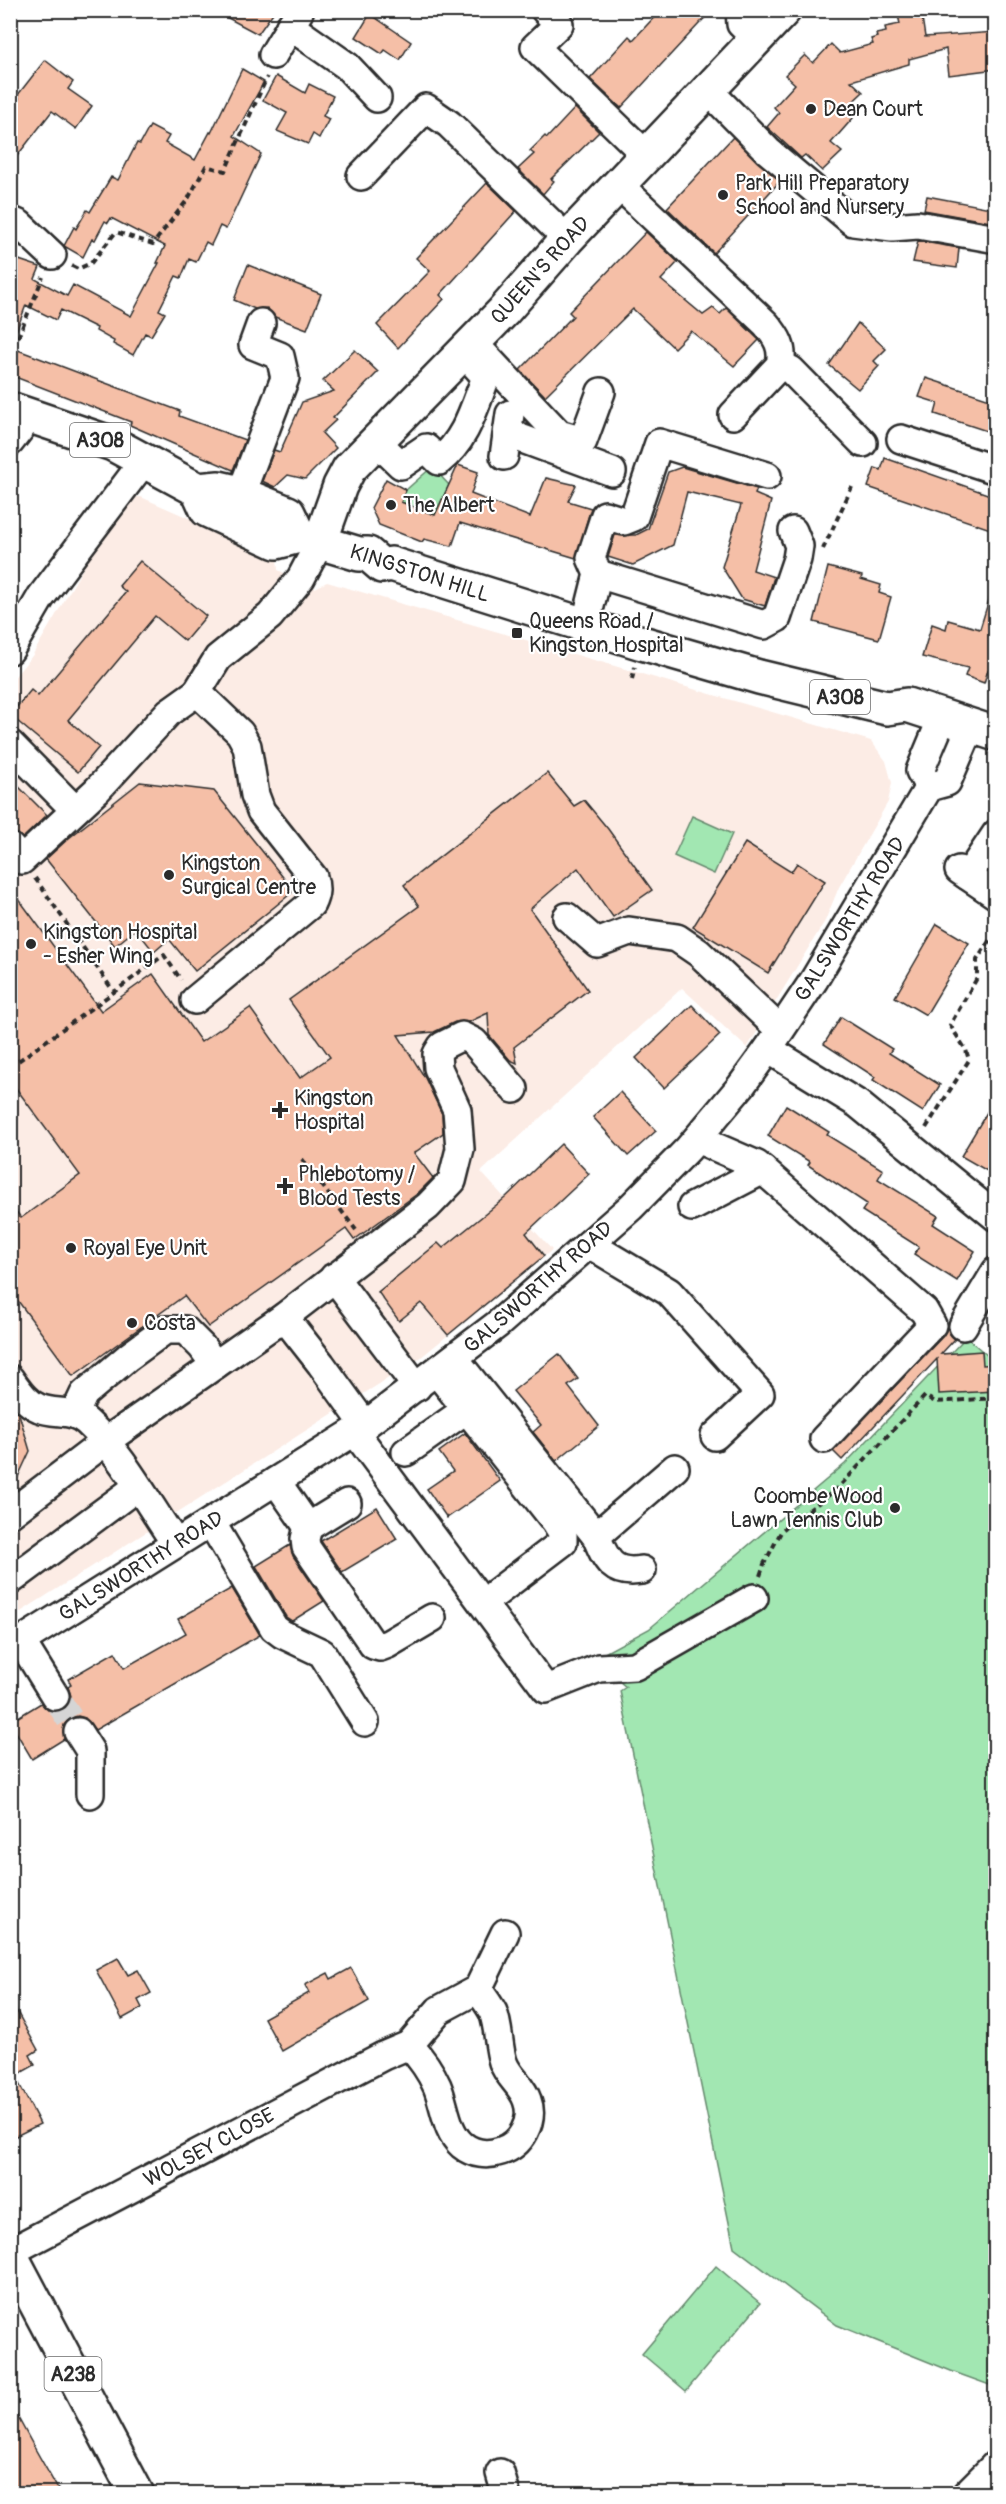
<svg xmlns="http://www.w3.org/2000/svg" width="1006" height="2504" font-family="Pangolin,sans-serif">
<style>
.built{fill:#fcece5}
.green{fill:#a2e7b2;stroke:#66896e;stroke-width:1.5}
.building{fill:#f5bfa7;stroke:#2b2b2b;stroke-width:1.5}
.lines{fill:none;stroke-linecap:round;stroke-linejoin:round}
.minor-tunnel{stroke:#d5d5d5;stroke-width:27;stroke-dasharray:27 14;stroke-linecap:butt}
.minor-casing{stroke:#2b2b2b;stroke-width:32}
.major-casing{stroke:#2b2b2b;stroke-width:38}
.path{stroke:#2b2b2b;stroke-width:4;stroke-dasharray:6 4.5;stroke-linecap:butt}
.minor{stroke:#fff;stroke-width:27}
.major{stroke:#fff;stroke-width:33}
.poi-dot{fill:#2b2b2b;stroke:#fff;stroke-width:2}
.labels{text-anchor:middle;stroke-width:4.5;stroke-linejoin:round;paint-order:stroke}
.shield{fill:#fff;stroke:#6b6b6b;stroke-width:1.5}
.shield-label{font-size:20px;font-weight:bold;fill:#2b2b2b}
.poi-label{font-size:21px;fill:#2b2b2b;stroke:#fff;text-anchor:start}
.street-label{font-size:21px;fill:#2b2b2b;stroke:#fff}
</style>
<rect width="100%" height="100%" fill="#fff"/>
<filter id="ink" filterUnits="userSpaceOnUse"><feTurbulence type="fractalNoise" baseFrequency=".0167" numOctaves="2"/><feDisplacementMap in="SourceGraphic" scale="12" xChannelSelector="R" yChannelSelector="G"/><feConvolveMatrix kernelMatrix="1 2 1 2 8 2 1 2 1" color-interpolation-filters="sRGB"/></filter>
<g filter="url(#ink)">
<path class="built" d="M141,497L277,557L278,570L315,588L327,582L871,741L886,761L892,783L888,802L839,887L825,921L747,1048L682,988L481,1172L552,1250L420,1358L11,1618V681L32,656L124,498Z"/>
<g class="green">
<path d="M432,467L449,485L435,515L401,502L406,490Z"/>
<path d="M692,816L732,834L714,874L674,856Z"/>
<path d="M966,1337L995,1362V2387L951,2371L837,2325L734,2247L620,1691L626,1687L609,1673L597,1657L649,1629L845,1464Z"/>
<path d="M716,2266L760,2303L686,2391L642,2354Z"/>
</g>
<g class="building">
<path d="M213,10H275L258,34Z"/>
<path d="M661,10H712L621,108L590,79L629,36L633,40Z"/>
<path d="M921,11L925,37L996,32V69L949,75L946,49L909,59V64L851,81L863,92L844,110L853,118L831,143L842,152L822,171L805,155L801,158L767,127L779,113L774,107L795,84L785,75L805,55L813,63L831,44L840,53L873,44L871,39L877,37L876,34L886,32L885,27L900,24L898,15Z"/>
<path d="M370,14L411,42L400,60L385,50L382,54L356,37Z"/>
<path d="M45,60L73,82L68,89L92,106L76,129L52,111L10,165V109L19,98L17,96Z"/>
<path d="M242,69L264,82L234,136L261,154L226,229L220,226L211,245L206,242L196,262L189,259L181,278L176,276L159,310L165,313L151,336L145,333L133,355L113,344L114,341L96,331L97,328L61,310L56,320L26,305L13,340H10V273L16,259L40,267L35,279L67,296L73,285L131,316L159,263H157L165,246L111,218L108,223L105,221L95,240L92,239L83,257L64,246L74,227L76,229L87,210L90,212L111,177L118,180L137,143L140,144L150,126L169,136L165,143L195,160L210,132L211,133Z"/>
<path d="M276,76L305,93L309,84L333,96L323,116L329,119L319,138L313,134L308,144L277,131L287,113L263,100Z"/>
<path d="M575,108L599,132L551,179L554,181L543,194L518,169L534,154L530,151L545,136L547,138Z"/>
<path d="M733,137L780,181L714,253L667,208Z"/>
<path d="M487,183L516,211L440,295L444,299L398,348L377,325L430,271L416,258Z"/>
<path d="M927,196L996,209V223L924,210Z"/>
<path d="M646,232L678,262L661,280L703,315L713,308L720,314L726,308L759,340L734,366L691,331L674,348L633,309L545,396L520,370L573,316L569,312Z"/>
<path d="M918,241L959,248L957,268L913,262Z"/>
<path d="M248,265L321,294L307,329L275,317L267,308L255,309L234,300Z"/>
<path d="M858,323L886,349L874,361L879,366L858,389L829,365Z"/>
<path d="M10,347L180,411L179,416L245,440L233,470L130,425L131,422L10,375Z"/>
<path d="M355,350L378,372L333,418L336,420L322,433L336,448L305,479L288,475L275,487L262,481L274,450L280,452L302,402L334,391L323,381Z"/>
<path d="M926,378L996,401V434L935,414L938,403L919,397Z"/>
<path d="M885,458L996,497V531L868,487L875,468L881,470Z"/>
<path d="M458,465L478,472L471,494L530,517L546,478L576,485L568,501L591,508L576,558L460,523L452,546L424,539L422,542L379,525L371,508L386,479L406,490L401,502L435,515Z"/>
<path d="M682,467L757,489L755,494L771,501L753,570L774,577L765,606L742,599L722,567L741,505L687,492L673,545L633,565L608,557L615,535H636L648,529L668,472Z"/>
<path d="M140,561L206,616L185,641L155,616L68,720L99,747L78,772L10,715L31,690L38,696L126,592L119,586Z"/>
<path d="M828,567L862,576L861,579L881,585L879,593L891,597L879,639L814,622Z"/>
<path d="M991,593L996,594V672L988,670L984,683L965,676L968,668L922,657L932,624L946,629L948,620L980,629Z"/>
<path d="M547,773L574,806L584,800L608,829L652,890L613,917L578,868L530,909L588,990L514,1047L517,1063L510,1060L489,1035L488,1013L469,1022H455L434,1032L398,1035L425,1078L442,1114L443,1133L414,1153L433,1178L417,1194L354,1240L346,1229L208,1327L184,1296L73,1376L10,1290V1203L21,1218L80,1175L10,1080V887L101,1011L153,974L201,1042L250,1008L300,1078L330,1057L289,1000L419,906L404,885Z"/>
<path d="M10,778L47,815L23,838L10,832Z"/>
<path d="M140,782L214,791L294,891L195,971L169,939L154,952L136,929L115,946L46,859L69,838Z"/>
<path d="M745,843L791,872L797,863L825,881L768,973L693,927Z"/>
<path d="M937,924L969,943L926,1015L895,997Z"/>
<path d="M692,1005L720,1035L664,1088L636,1058Z"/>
<path d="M841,1017L892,1049L889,1053L940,1085L923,1112L873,1080L875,1077L824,1044Z"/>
<path d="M620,1092L656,1131L628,1156L593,1117Z"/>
<path d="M996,1097V1176L961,1156Z"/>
<path d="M786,1105L829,1132L827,1135L883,1170L878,1179L938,1216L933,1224L975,1251L957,1281L914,1254L919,1247L862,1211L867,1204L808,1165L810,1162L768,1136Z"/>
<path d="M561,1144L589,1174L526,1233L544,1256L448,1335L421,1303L399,1321L378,1292L438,1243L443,1248L505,1198Z"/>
<path d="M948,1327L950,1334L955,1339L941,1354L982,1351L983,1365L996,1364V1391L939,1394L937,1359L842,1460L833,1451L943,1336Z"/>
<path d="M559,1354L578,1379L568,1386L599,1426L556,1461L533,1432L541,1425L513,1391Z"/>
<path d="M10,1406L19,1414L30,1451L10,1494Z"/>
<path d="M465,1433L500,1481L447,1518L427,1489L453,1471L439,1452Z"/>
<path d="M377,1507L397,1539L342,1572L321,1541Z"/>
<path d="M290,1545L293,1556L324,1601L292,1621L286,1617L256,1566Z"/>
<path d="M232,1588L260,1635L95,1730L85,1718L78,1716L70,1718L64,1725V1739L32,1759L10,1722L41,1703L48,1710L56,1712L63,1710L69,1704L71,1696L68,1687L71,1685L68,1679L115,1652L124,1668L186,1633L178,1619Z"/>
<path d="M118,1958L128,1975L138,1970L151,1993L138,2000L142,2008L122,2019L96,1970Z"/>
<path d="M351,1968L369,2001L282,2051L264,2018L309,1993L305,1985L328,1973L331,1979Z"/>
<path d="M10,1999L38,2050L30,2055L35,2065L15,2076L40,2124L10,2139Z"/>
<path d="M10,2403L34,2447L60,2493H19L10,2476Z"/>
</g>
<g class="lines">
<path class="minor-tunnel" d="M55,1696L78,1732"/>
<g class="minor-casing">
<g id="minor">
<path d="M545,10L559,24L535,47L646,155"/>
<path d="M740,10L741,24L756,39"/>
<path d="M290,26L347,66L377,98"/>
<path d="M273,55L299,12"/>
<path d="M708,90L768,151L853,222L892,227L918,225L991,238"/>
<path d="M361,176L426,108L449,124L567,239"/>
<path d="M618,184L766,324C777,337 784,348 780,365L733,415"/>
<path d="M10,220L19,224L52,255"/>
<path d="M480,350L559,434L583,441L601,392"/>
<path d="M780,365L791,370L863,443"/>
<path d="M508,429L520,438L612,472"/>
<path d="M901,439L996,470"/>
<path d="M10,442L31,415"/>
<path d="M377,442L401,465L426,448L439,461C466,440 474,408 486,377L464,353"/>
<path d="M504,456L510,414"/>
<path d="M243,494L245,483L285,378L280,356L253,345L261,323"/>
<path d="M598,574L764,625L777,618L797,559L799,546L793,531"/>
<path d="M585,626L598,574L591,558L605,515L624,521L634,517L659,443L767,476"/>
<path d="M10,650L41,597L144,461"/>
<path d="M10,744L75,810"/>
<path d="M929,787L920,771L943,716"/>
<path d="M10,847L22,860L97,790L169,712L197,692L218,658L270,616L301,578L320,542"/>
<path d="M959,870L996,895"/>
<path d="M968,876L996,834"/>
<path d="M567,917L597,943L629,931L677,938L699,953L780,1030"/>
<path d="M195,1000L311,904C316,894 316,887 313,877L261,811L255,795L247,746L240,733L197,692"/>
<path d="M768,1049L858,1104L996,1217"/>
<path d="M697,1139L757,1165L924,1311L932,1325L824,1439"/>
<path d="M692,1207L763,1170"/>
<path d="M589,1244L669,1292L760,1394L715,1436"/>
<path d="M334,1277L417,1387"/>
<path d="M284,1317L321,1364L365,1425"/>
<path d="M963,1326L996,1271"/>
<path d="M454,1358L596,1536L675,1468"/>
<path d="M437,1372L555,1521L563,1534V1542L496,1593"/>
<path d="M10,1379C18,1390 26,1403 39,1408C56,1415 72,1408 87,1422C122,1454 148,1504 176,1544"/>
<path d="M75,1413L84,1394L128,1357L165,1330H185L202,1347L215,1365"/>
<path d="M355,1432L546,1689L599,1668L635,1666L754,1598"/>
<path d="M406,1452L467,1409"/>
<path d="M276,1481L308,1527L347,1503"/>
<path d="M10,1514L106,1441L284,1317L428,1206L452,1181L460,1149L457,1110L438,1068L437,1054L442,1046L462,1036L474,1042L514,1089"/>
<path d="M211,1522L274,1628L282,1634L322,1653L365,1722"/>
<path d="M308,1527L305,1539L306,1547L373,1645L380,1647L388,1644L432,1618"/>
<path d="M596,1536C606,1560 612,1575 642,1570"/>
<path d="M10,1581L137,1487"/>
<path d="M21,1641L55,1696"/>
<path d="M10,1648L365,1425L498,1324L631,1207L688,1149L741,1086L768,1049L814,980L929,787L947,782L971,726"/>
<path d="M78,1732L90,1751V1794"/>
<path d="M409,2045C421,2058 430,2070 437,2086C445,2105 446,2131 462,2145C473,2154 487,2156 501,2151C521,2145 535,2121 527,2100C522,2085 508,2077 503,2062C498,2046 499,2027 493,2012C489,2004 483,1997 478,1989"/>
<path d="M10,2252L383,2056L409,2045L439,2010L478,1989L505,1933"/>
<path d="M500,2473L506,2494"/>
<path d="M966,2494L996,2464"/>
</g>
</g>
<g class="major-casing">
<g id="major">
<path d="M10,409L113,444L198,490L219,488L236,492L288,513L299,536"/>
<path d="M198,490L207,510L276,542L299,536L359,554H368L382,566L391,564L642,643L759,677L887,708L907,705L996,734"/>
<path d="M320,542L340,486L349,469L503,312L567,239L784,10"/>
<path d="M10,2254L137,2494"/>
</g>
</g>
<g class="path">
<path d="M72,266L78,269L91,263L116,232L153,244L188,199L206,166L225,171L267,77"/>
<path d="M10,357L43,277"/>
<path d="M823,549L852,487"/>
<path d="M632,679L635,667"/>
<path d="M35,878L114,992L164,955L181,980"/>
<path d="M10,1067L114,992"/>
<path d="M926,1128L969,1060L966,1050L950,1025L977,978V960L991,938H996"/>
<path d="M302,1159L356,1230"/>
<path d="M760,1576L764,1564L782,1530L837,1489L925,1396L935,1402L996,1398"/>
</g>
<use href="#minor" class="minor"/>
<use href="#major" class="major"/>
</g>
</g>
<g class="poi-dot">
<circle cx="811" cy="109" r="6"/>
<circle cx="723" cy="195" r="6"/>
<circle cx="391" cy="505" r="6"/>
<rect x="511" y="627" width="12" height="12" rx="3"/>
<circle cx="169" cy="875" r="6"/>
<circle cx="31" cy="944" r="6"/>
<path d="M277 1101h6v6h6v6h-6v6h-6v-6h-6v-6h6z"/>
<path d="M282 1177h6v6h6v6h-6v6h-6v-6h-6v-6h6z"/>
<circle cx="71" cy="1248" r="6"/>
<circle cx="132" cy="1323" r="6"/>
<circle cx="895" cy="1508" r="6"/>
</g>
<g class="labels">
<g class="shield">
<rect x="70" y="423" width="60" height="34" rx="4.5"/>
<rect x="810" y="680" width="60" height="34" rx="4.5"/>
<rect x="44.5" y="2357" width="57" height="34" rx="4.5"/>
</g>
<g class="shield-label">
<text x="100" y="447">A308</text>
<text x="840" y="704">A308</text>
<text x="73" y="2381">A238</text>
</g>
<g class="poi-label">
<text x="823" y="116">Dean Court</text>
<text x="735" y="190">Park Hill Preparatory<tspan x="735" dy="24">School and Nursery</tspan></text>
<text x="403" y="512">The Albert</text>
<text x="529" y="628">Queens Road /<tspan x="529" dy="24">Kingston Hospital</tspan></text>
<text x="181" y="870">Kingston<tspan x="181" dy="24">Surgical Centre</tspan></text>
<text x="43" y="939">Kingston Hospital<tspan x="43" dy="24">- Esher Wing</tspan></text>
<text x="294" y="1105">Kingston<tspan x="294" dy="24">Hospital</tspan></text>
<text x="298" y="1181">Phlebotomy /<tspan x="298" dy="24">Blood Tests</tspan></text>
<text x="83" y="1255">Royal Eye Unit</text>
<text x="144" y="1330">Costa</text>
<text x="883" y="1503" text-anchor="end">Coombe Wood<tspan x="883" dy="24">Lawn Tennis Club</tspan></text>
</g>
<g class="street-label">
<text transform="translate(540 270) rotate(-48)" y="7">QUEEN'S ROAD</text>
<text transform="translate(420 573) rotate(18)" y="7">KINGSTON HILL</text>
<text transform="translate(850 919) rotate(-58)" y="7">GALSWORTHY ROAD</text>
<text transform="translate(538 1287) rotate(-41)" y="7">GALSWORTHY ROAD</text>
<text transform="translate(141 1566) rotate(-32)" y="7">GALSWORTHY ROAD</text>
<text transform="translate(209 2147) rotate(-28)" y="7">WOLSEY CLOSE</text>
</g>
</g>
<rect width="1006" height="2504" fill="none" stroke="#fff" stroke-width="36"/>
<rect x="18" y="18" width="970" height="2468" fill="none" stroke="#2b2b2b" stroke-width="2" filter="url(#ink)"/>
</svg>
